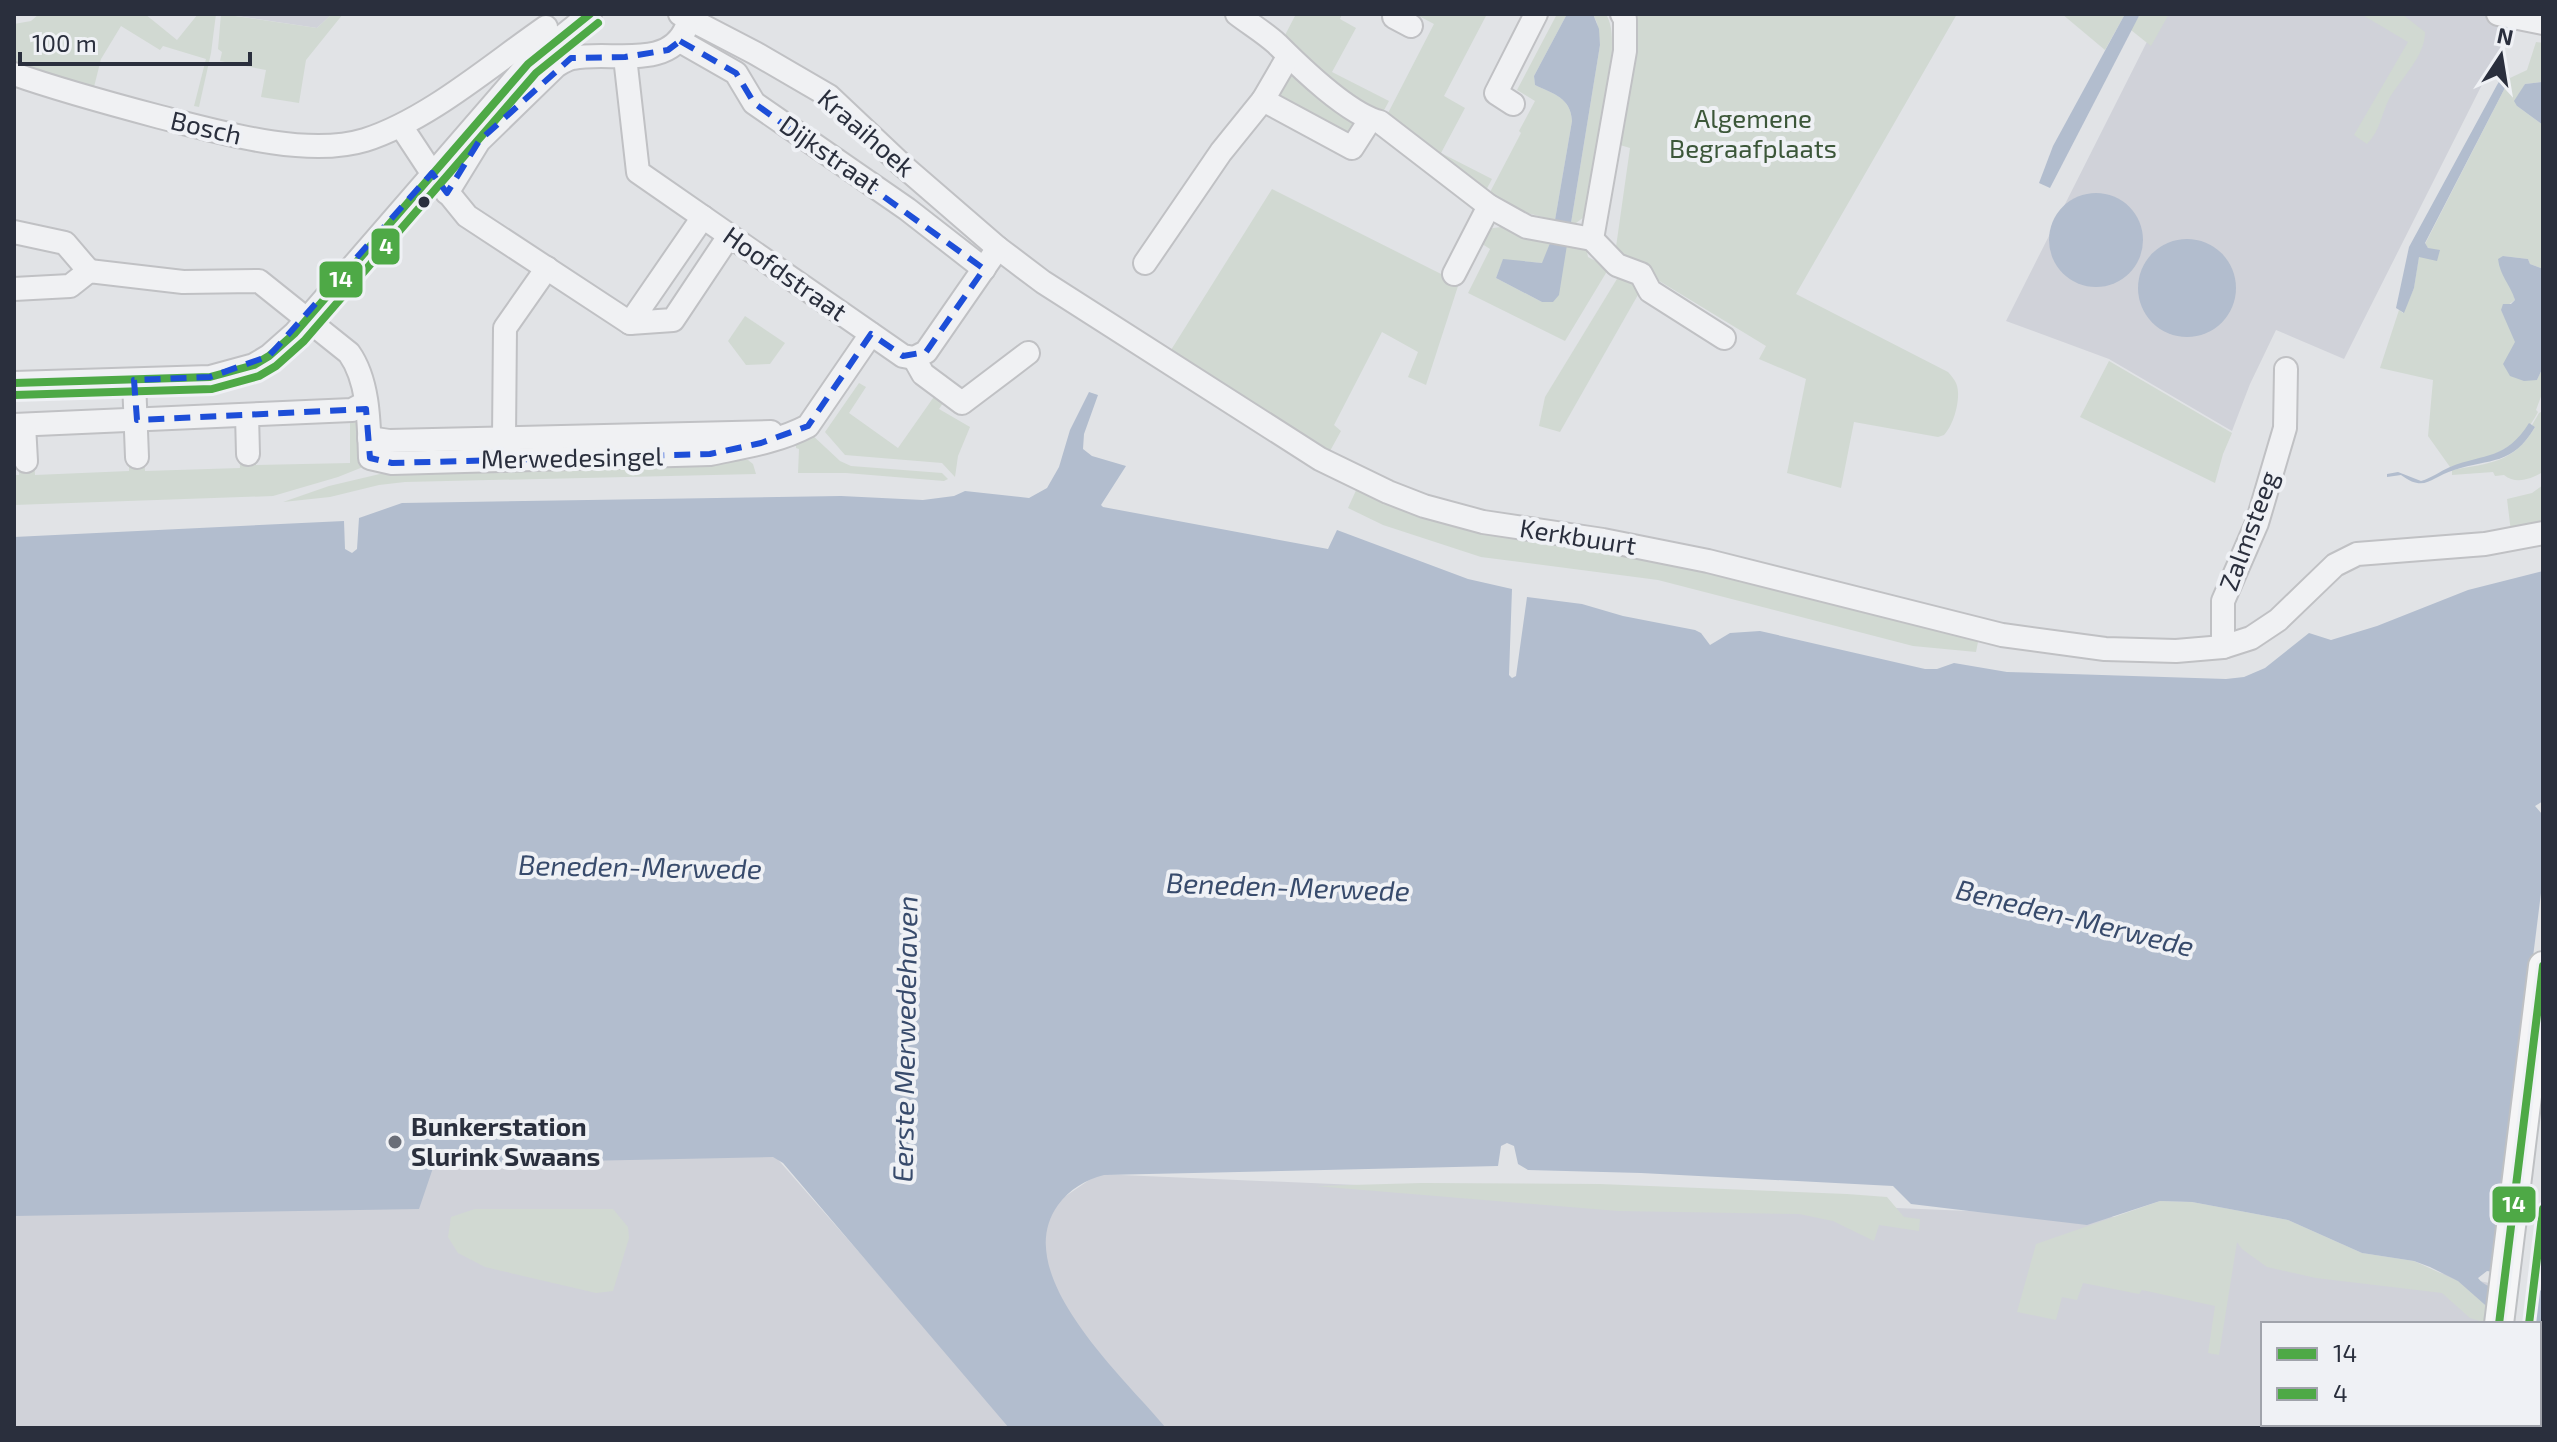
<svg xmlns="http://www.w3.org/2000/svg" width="2557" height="1442" font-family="'Exo 2',sans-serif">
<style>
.built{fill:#d0d2d9;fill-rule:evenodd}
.green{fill:#d1d9d2}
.water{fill:#b2bdce}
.pier{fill:#e1e3e6}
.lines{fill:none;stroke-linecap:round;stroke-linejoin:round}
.minor-casing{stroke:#c0c1c4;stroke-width:26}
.major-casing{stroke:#bec0c3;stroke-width:32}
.minor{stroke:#f0f1f3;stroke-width:22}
.major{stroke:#f5f5f6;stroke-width:28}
.bus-1-casing{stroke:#eff1f5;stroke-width:14}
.bus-2-casing{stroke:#eff1f5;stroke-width:14}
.bus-1{stroke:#4ea946;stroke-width:8}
.bus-2{stroke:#4ea946;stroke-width:8}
.marked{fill:none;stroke:#1d4ed8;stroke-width:6;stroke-dasharray:16 10;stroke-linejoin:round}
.bus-dot{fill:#2a2f3d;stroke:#eff1f5;stroke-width:3}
.poi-dot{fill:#6a6e78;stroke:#eff1f5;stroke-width:3}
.labels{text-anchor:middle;stroke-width:8;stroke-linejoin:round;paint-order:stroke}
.park-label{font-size:26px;fill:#3c5739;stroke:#eff1f5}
.street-label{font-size:26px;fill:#2a2f3d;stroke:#eff1f5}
.poi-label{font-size:26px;font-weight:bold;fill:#2a2f3d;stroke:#eff1f5;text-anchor:start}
.water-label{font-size:28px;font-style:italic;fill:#384b6c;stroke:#eff1f5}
.line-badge{stroke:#eff1f5;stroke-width:3}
.badge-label{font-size:22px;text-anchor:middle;font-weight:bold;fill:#fff}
</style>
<rect width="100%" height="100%" fill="#e1e3e6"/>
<g class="built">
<path d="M224,14H332L317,28Z"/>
<path d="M2161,14H2489L2511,27L2344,359L2276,330L2250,384L2232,431L2109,359L2006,321Z"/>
<path d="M767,1147L1013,1428H14V1168Z"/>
<path d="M1098,1174L2180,1220L2543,1294V1428H1138L1070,1348L1046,1259L1045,1225L1057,1202ZM2263,1324H2539V1424H2263Z"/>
</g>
<g class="green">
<path d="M39,14H145L177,40L198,14H216L211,53L199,107L194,106L206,59L163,46L160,50L121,26L101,59L94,87L14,64V24L31,21Z"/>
<path d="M221,14L317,28L332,14H343L306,60L299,103L261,97L266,70L220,61L222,52L218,49Z"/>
<path d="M1296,14H1342L1340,19L1356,28L1332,72L1389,101L1382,114L1365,107L1283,39Z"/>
<path d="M1415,14H1487L1444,96L1465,108L1441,153L1492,179L1485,192L1386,117L1434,24Z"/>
<path d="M1557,14H1567L1534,76L1535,85C1554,94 1571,98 1572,121L1555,220L1515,210L1489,194L1521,133L1519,131L1535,101L1517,90Z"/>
<path d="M1593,14H1606C1613,27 1612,39 1612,53L1584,217L1576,223H1571L1600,45L1597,23Z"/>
<path d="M1633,14H1957L1796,294L1948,372C1951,375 1954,379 1956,383C1962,396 1954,425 1944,435L1938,437L1854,422L1841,488L1787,473L1806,379L1759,359L1766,346L1615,254L1630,148L1620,145L1636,51Z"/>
<path d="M2062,14H2125L2105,50Z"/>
<path d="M2140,14H2169L2151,46L2131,30Z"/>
<path d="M2361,14H2402L2425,32C2425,57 2401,78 2389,99C2381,115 2380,131 2367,144L2354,135L2408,42Z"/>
<path d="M2536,42L2543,43V82L2525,84L2517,106L2543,125V269L2530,264L2528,259L2503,256L2515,300L2501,310L2537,380L2543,367V391L2536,410L2538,412C2518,450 2493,457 2450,467L2428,436L2433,380L2380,368L2399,310L2403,313L2414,288L2419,256L2437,260L2425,244L2510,78L2527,70Z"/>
<path d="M1288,72L1358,126L1349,135L1277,96Z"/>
<path d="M1272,189L1459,283L1426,385L1408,377L1418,352L1382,332L1334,425L1341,431L1330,451L1171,350Z"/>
<path d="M1501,227L1550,243L1543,263L1503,260L1496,278L1542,302L1567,245L1586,247L1588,257L1609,268L1565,341L1468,293L1490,249L1479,242L1486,229Z"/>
<path d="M1620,274L1643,286L1560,432L1539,426L1545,397Z"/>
<path d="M745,316L785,343L770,364L746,365L728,341Z"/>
<path d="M2109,361L2232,433L2223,454L2215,483L2080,417Z"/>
<path d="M859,383L866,387L849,413L898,448L938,391L945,400L939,409L970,427L958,456L955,477L942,463L845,455L825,432Z"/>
<path d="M2543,411V472C2531,479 2516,485 2504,475L2495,476L2493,472L2452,475V470C2490,463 2514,463 2535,427L2532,425L2539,413Z"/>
<path d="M360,414L363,467L338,477L273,496L14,505V475H19V457L34,458L35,475L129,471V457H144L145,471L240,468L239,451H255L256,465L350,463V418Z"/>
<path d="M810,433L840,461L851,466L942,473L948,479L944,481L846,473H798L799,449L796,448V443Z"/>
<path d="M748,460L753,464L756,474L405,482L379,485L330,497L283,502L329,486L384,473L400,465Z"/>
<path d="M2543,485V525L2511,532L2507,499L2532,493Z"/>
<path d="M1358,486L1461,526L1519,540L1589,549L1713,572L1865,613L1979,637L1976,652L1913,646L1658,580L1481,557L1383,525L1348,508Z"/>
<path d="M1422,1183L1600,1184L1847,1194L1887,1197L1904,1217L1920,1219L1919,1231L1879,1225L1874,1241L1833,1221L1799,1214L1618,1211L1315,1186Z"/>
<path d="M2160,1201L2192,1202L2288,1220L2362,1253L2414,1261L2458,1281L2492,1311L2486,1323L2470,1318L2442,1293L2316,1278L2267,1267L2242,1249L2237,1242L2219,1355L2208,1353L2215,1306L2142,1290L2139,1294L2083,1283L2077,1300L2062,1297L2056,1320L2017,1312L2036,1244Z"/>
<path d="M475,1209H613L628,1227L629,1238L613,1291L596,1293L485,1267L458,1253L448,1237L451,1217Z"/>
</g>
<g class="water">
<path d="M1567,14H1593L1599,29L1600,45L1571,223L1555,220L1572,121C1571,98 1554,94 1535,85L1534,76Z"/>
<path d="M2125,14H2140L2050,188L2039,183L2053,146Z"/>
<path d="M2507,73L2510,78L2425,243L2428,248L2440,250L2437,261L2419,257L2414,288L2404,313L2396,308L2409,247L2497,85L2503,75Z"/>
<path d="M2543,82V125L2517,106L2514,101L2525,84Z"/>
<circle cx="2096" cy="240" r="47"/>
<circle cx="2187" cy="288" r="49"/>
<path d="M1550,243L1567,245L1559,295L1553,302H1542L1496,278L1503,259L1542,263Z"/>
<path d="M2503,256L2528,259L2530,264L2543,269V367L2537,380L2524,381L2510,376L2503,364L2515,342L2501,310L2503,304H2511L2515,300C2510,284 2500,276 2498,259Z"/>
<path d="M1089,392L1098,395L1084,434L1083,449L1092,456L1126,466L1101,505L1103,507L1328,549L1337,530L1468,579L1512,589L1509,675L1512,678L1516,676L1527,597L1582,604L1623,616L1695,630L1701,633L1710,645L1730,633L1760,631L1925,669H1937L1954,663L2007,672L2226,679L2244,677L2265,668L2309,633L2331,640L2377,626L2468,590L2543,571V801L2535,806L2543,815V1280L2487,1271L2478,1278C2488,1293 2521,1290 2538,1292L2543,1289V1333L2539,1332V1324H2520L2492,1311L2458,1281L2430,1267L2414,1261L2362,1253L2288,1220L2192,1202L2160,1201L2087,1225L1911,1204L1893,1186L1641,1173L1528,1170L1518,1164L1514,1146L1507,1143L1501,1146L1498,1166L1104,1175C1085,1180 1070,1189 1058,1205C1008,1274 1125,1378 1166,1428H1009L783,1163L773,1157L437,1164L434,1165L419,1209L14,1216V537L344,521L345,549L352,553L357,549L359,518L402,503L841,496L923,500L954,496L965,491L1029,498L1047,488L1059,467L1070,430Z"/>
<path d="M2529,423L2535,427C2512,466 2491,458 2454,470C2431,477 2425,493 2401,475L2387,477V474L2398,472L2421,481C2432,478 2440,471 2450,467C2485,453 2506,460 2529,423Z"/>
</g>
<g class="pier">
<path d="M2543,877V1258L2540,1283L2493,1276Z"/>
<path d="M2492,1283L2539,1287L2535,1324H2510Z"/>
</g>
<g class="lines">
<g class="minor-casing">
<g id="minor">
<path d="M680,14L755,53L829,96L902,165L998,248L1043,282L1320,459L1388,492L1424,506L1483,522L1603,540L1708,561L2002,635L2105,649L2176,651L2223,647L2251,638L2278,620L2335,565L2357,554L2485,544L2543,533"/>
<path d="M1237,14C1250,24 1265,33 1277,44C1301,68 1348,114 1380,122L1489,206L1527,227L1592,239"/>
<path d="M1395,14L1394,17L1411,26"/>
<path d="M2498,14L2543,23"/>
<path d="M680,41L736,73L754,103L907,209L984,269"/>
<path d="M625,57L638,172L903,356L914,358L926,352L998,248"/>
<path d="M1288,57L1263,100L1352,148L1370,120"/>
<path d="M14,74C62,91 111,104 160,117C219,132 306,158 365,140C428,120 491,65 546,27"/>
<path d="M1513,104L1496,93L1536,14"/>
<path d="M401,126L432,173L467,216L630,323"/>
<path d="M447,193L479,141L556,66C561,63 567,59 573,58C610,50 668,71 686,28"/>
<path d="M703,217L630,323L673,320L729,236"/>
<path d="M14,232L65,243L89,271"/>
<path d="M1592,239L1625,51V19L1622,14"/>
<path d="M1592,239L1617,265L1641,274L1650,291L1724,338"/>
<path d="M1145,263L1221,152L1263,100"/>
<path d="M1454,274L1489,206"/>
<path d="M14,289L70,286L89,271L183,282L259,281L349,353C369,381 369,424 370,458L392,463L710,454C743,447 778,442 808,426L871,334"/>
<path d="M914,358L923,374L962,403L1028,353"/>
<path d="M134,380L137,457"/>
<path d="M14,383L210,377L254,365L269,356L295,333L528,64L590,14"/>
<path d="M247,415L248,454"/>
<path d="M14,425L352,410L365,403"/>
<path d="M24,425L26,461"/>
<path d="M504,437L505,328L547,268"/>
<path d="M369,438L389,441L771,432"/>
<path d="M2223,647V601L2257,523L2285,428L2286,369"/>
</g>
</g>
<g class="major-casing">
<g id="major">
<path d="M2499,1324L2543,966"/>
<path d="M2505,1428V1424"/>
</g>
</g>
<use href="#minor" class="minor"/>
<use href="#major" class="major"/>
<g class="bus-1-casing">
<g id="bus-1">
<path d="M14,383L210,377L254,365L269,356L295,333L528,64L590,14"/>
<path d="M2499,1324L2543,966"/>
</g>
</g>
<g class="bus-2-casing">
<g id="bus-2">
<path d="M14,395L212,389L259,376L276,366L304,341L536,73L598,23"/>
<path d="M2529,1324L2543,1209"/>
</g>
</g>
<use href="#bus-1" class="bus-1"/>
<use href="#bus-2" class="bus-2"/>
</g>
<path class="marked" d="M680,41L736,73L754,103L984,269L926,352L903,356L871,334L808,426L761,443L710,454L392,463L370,458L366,409L137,420L134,380L210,377L269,356L432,173L447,193L479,141L571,58L625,57L668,50Z"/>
<circle class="bus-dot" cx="424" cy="202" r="7"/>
<circle class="poi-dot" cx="395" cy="1142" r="8"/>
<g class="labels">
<g class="park-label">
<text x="1753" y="128">Algemene<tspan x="1753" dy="30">Begraafplaats</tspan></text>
</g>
<g class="street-label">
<text transform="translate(206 128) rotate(13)" y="9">Bosch</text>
<text transform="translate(866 133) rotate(41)" y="9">Kraaihoek</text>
<text transform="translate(830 155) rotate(35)" y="9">Dijkstraat</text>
<text transform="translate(785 274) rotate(35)" y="9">Hoofdstraat</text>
<text transform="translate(572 458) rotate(-1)" y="9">Merwedesingel</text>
<text transform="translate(2249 531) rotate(-70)" y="9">Zalmsteeg</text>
<text transform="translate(1578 537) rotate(9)" y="9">Kerkbuurt</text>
</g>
<g class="poi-label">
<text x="411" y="1136">Bunkerstation<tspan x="411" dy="30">Slurink Swaans</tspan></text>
</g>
<g class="water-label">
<text transform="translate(640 867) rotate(1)" y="10">Beneden-Merwede</text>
<text transform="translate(1288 887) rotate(2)" y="10">Beneden-Merwede</text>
<text transform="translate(2075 918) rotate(14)" y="10">Beneden-Merwede</text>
<text transform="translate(905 1039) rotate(-89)" y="10">Eerste Merwedehaven</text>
</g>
</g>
<g class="line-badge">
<rect x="370" y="227" width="31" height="39" rx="8" fill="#4ea946"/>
<rect x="318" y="260" width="46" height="39" rx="8" fill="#4ea946"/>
<rect x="2491" y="1185" width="46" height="39" rx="8" fill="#4ea946"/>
</g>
<g class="badge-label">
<text x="386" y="254">4</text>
<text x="341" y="287">14</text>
<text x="2514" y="1212">14</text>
</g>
<rect width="2557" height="1442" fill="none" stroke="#2a2f3d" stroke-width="32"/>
<rect x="2261" y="1322" width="280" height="104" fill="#eff1f5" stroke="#a0a3ab" stroke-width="2"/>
<rect x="2277" y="1348" width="40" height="12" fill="#4ea946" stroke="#a0a3ab" stroke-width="2"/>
<text x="2333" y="1362" font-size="24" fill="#2a2f3d">14</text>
<rect x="2277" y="1388" width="40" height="12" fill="#4ea946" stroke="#a0a3ab" stroke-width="2"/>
<text x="2333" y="1402" font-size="24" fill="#2a2f3d">4</text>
<g transform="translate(2501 56) rotate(12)" stroke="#eff1f5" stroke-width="6" paint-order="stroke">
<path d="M0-6L14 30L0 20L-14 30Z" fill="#2a2f3d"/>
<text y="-12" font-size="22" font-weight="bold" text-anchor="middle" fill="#2a2f3d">N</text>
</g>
<path d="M20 52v12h230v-12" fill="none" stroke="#2a2f3d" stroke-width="4"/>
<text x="32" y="52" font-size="24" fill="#2a2f3d" stroke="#eff1f5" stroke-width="6" paint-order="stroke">100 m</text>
</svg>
